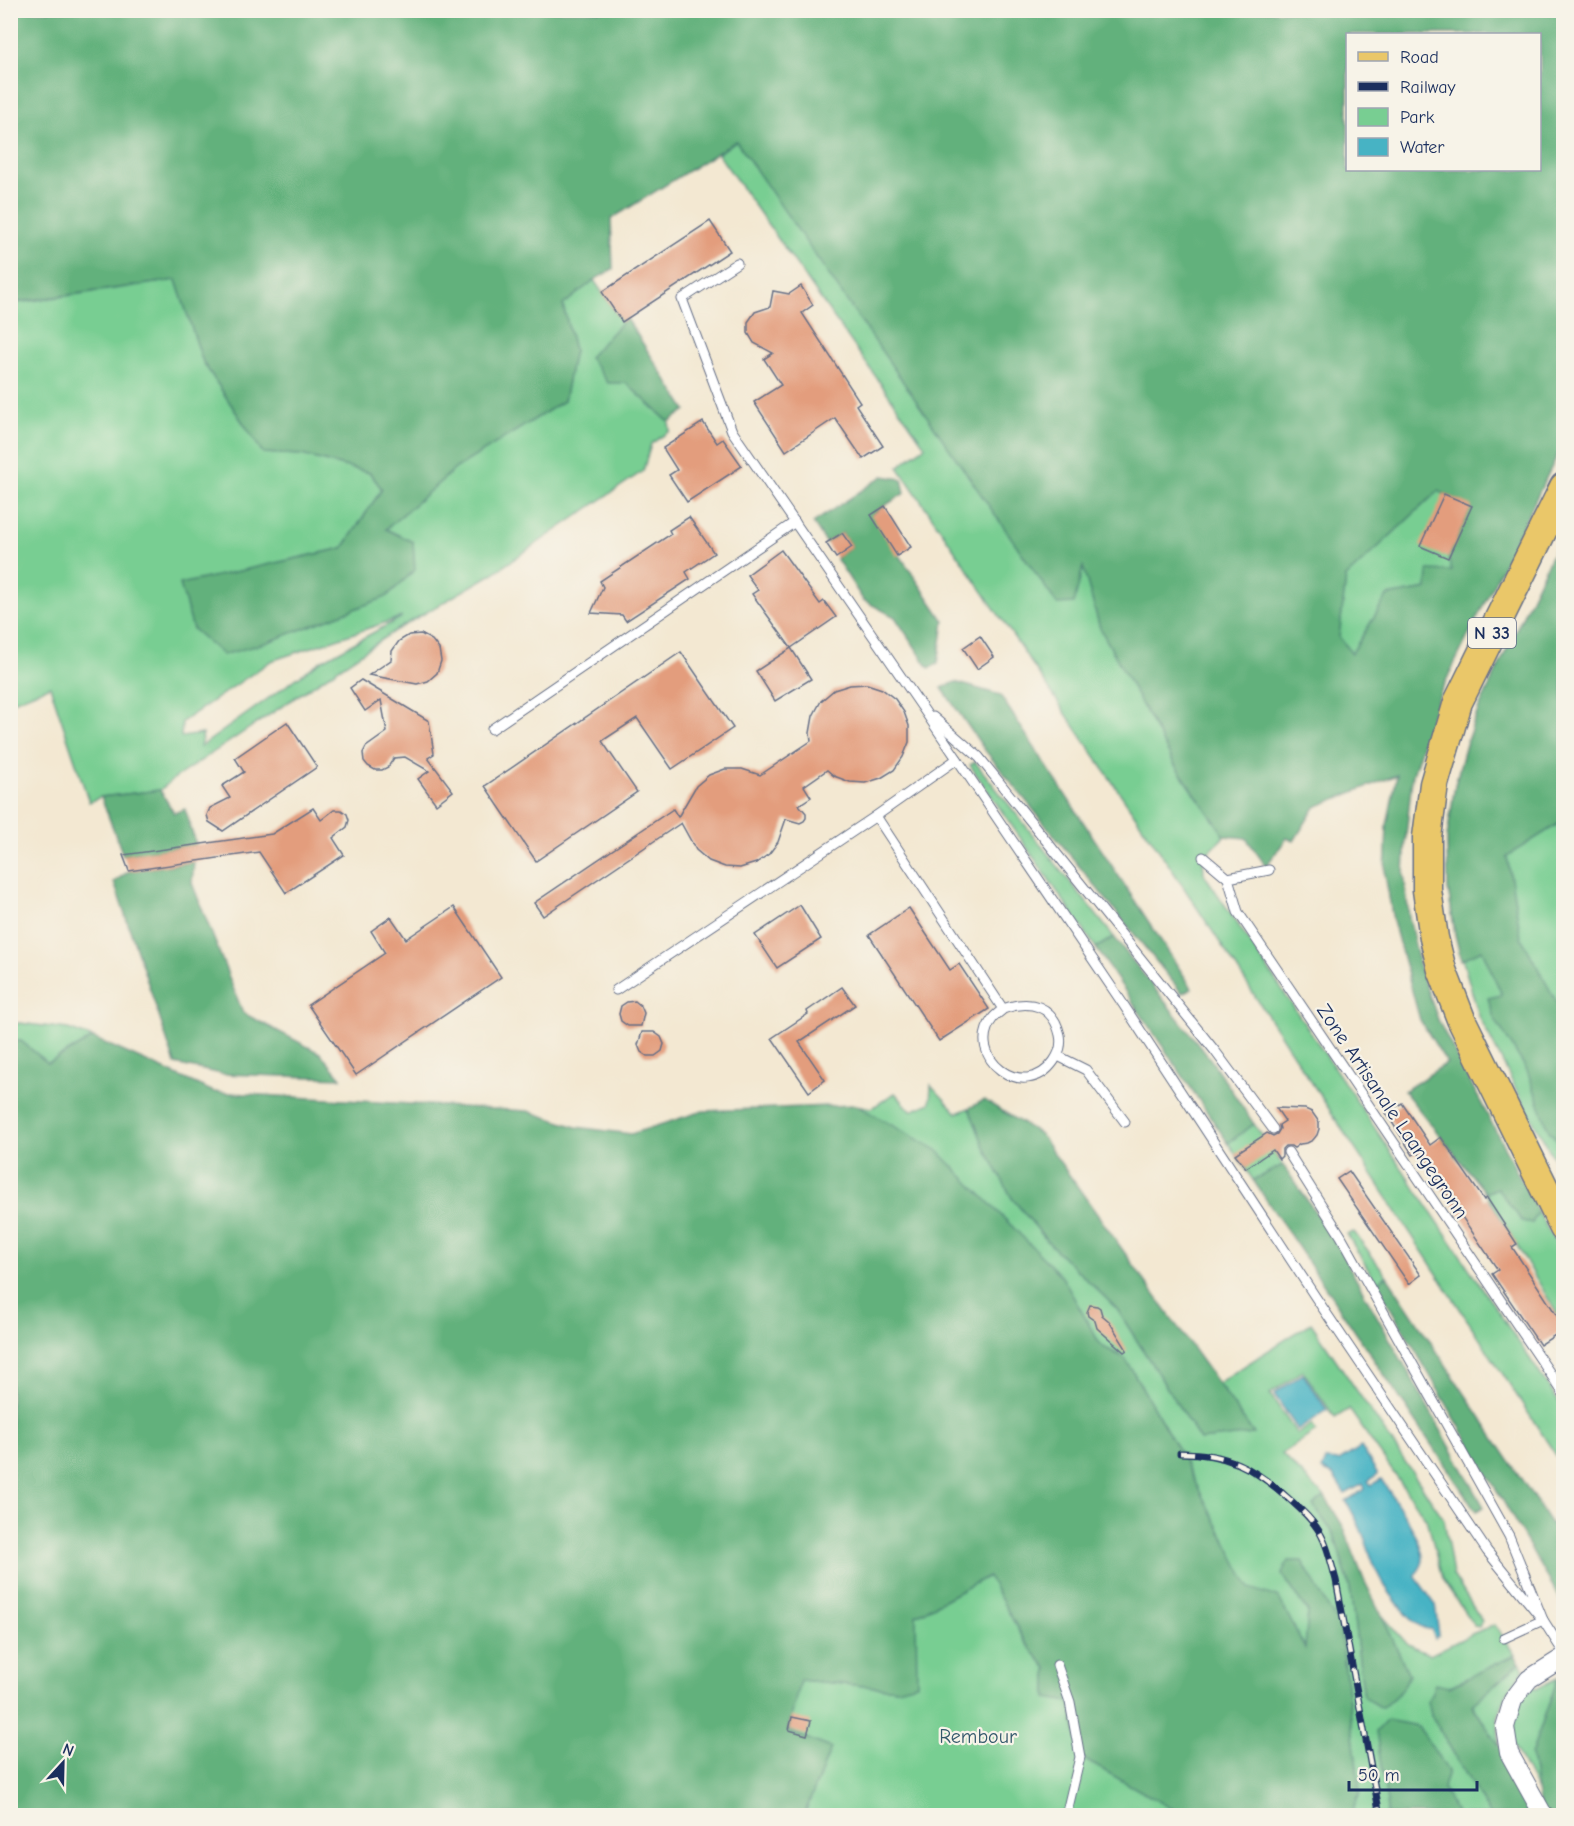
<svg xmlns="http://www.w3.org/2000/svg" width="1574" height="1826" font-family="'Comic Neue',sans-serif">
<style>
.green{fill:#78ce92;stroke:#4a7e78;stroke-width:1.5;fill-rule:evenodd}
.forest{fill:#62b17c;stroke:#3e706d;stroke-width:1.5;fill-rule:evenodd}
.water{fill:#47b3c4;stroke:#317191;stroke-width:1.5}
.building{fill:#e39d7d}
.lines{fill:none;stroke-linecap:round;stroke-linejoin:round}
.service-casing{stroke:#677087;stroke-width:11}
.minor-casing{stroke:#677087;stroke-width:20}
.primary-casing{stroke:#677087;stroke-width:31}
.service{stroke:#fff;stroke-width:9}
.minor{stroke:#fff;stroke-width:18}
.primary{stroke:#eac769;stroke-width:28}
.rail-casing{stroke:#1b2f5e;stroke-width:7}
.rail{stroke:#f7f3e8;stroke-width:4.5;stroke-dasharray:14;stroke-linecap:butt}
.labels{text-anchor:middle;stroke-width:4.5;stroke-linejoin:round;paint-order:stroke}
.shield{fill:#f7f3e8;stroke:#5d6a87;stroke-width:1.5}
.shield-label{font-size:18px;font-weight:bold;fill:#1b2f5e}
.street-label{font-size:20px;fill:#1b2f5e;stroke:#f7f3e8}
.park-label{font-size:20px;fill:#32576b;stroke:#f7f3e8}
</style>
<rect width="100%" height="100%" fill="#f7f3e8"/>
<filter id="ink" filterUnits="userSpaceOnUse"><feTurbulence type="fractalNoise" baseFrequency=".0167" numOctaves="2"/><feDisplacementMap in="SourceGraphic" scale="12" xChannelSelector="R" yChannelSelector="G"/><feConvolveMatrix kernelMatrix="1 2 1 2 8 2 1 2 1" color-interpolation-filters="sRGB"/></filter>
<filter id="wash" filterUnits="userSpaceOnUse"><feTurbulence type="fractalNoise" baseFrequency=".008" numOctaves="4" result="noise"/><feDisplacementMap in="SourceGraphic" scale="24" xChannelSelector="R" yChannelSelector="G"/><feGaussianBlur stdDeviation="1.35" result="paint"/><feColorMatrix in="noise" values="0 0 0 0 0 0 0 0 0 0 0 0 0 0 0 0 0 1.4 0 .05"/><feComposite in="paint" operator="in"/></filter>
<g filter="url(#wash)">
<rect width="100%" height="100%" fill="#f3e8d2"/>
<g class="green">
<path d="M736,141L1083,566L1100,628L1175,765L1225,836L1203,857L1204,874L1563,1408V1466L1173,871L898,467L925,446L718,154Z"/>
<path d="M176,280L203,362L263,453L302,455L370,473L382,489L343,548L181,584L193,629L385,530L456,468L564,401L574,350L563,305L594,280L622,322L589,358L626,383L669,422L670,431L651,444L643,471L492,574L396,630L175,778L160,790L101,797L89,802L50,686L11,702L10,304ZM402,617L321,661L200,747L203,734L181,737L182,722L271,661Z"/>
<path d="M1438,491L1472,506L1452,571L1427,589L1387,597L1352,653L1339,637L1346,577Z"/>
<path d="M1563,531V1175L1521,1099L1479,1016L1455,934L1448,888L1447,838L1455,785L1467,741L1479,708Z"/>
<path d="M975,762L1114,937L1096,948L970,765Z"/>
<path d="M20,1023L68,1029L93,1038L48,1063L21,1041L11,1042L10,1024Z"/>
<path d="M931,1085L957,1113L969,1108L984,1146L1012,1198L1049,1243L1117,1309L1200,1440L1253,1434L1218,1383L1311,1323L1444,1519L1453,1575L1482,1621L1479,1627L1474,1626L1442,1579L1428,1522L1349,1409L1335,1418L1303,1371L1270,1394L1297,1434L1312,1424L1316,1431L1282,1454L1325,1497L1313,1505L1334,1534L1350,1588L1364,1697L1409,1675L1381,1614L1408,1645L1430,1655L1474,1633L1495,1625L1515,1655L1448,1687L1431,1715L1490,1815H1457L1443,1788L1388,1809L1387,1815H1351L1360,1793L1340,1628L1282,1574L1308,1612L1305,1649L1279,1598L1250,1589L1180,1453L1125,1358L1101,1346L1062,1277L856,1105L872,1108L895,1093L911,1111L930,1103Z"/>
<path d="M1254,1124L1283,1165L1253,1180L1228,1143Z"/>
<path d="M1497,1188L1532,1223L1538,1212L1563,1256V1324L1486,1193Z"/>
<path d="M1354,1232L1387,1276L1376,1283L1347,1234Z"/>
<path d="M988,1576L1026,1643L1047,1668V1697L1070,1702L1080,1757L1173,1809L1171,1816L804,1815L831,1748L787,1731L800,1680L898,1689L916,1615Z"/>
<path d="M1520,1663L1524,1670L1507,1693L1498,1717L1499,1746L1472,1704Z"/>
<path d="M1558,1678L1531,1755L1537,1791L1513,1744L1514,1718L1522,1698L1533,1685L1536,1689Z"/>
</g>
<g class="forest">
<path d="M10,11H1563V444L1441,691L1428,727L1412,778L1406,836L1404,874L1409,917L1421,973L1439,1022L1538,1212L1532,1223L1522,1221L1497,1188L1486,1193L1404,1091L1447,1063L1420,1020L1393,921L1385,874L1387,825L1397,775L1315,807L1294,841L1287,838L1266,866L1246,838L1225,836L1175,765L1100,628L1083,567L1074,603L1057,604L736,141L611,219L613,269L594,280L563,305L574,350L564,401L456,468L386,529L413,542L415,570L386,597L268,642L223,655L193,629L180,584L343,548L382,489L370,473L302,455L263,453L203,362L176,280L11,303ZM1348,34H1540V170H1348ZM1438,491L1471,507L1448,558L1452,571L1428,570L1427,589L1387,596L1352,653L1339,637L1346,577Z"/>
<path d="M627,319L686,410L669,422L626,383H608L589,357L622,322Z"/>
<path d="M883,476L902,479L905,493L872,514L944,621L938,664L929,668L895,617L863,600L836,558L852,547L842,533L826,543L813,523Z"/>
<path d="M1563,531V821L1507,856L1521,937L1563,1014V1146L1549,1131L1527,1070L1494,1018L1488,998L1502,995L1482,950L1461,960L1455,934L1448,888L1447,838L1455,785L1467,741L1479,708Z"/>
<path d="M955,682L1000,695L1192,988L1182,993L984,749L942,688Z"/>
<path d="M160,790L174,813L185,809L196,845L123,855L101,797Z"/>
<path d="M194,862L192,883L243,1013L320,1053L341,1078L222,1074L175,1064L114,882L129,871Z"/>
<path d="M1114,937L1211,1060L1254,1124L1228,1143L1096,948Z"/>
<path d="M93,1038L214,1092L528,1111L576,1127L631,1134L703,1111L856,1105L937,1150L1062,1277L1101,1346L1125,1358L1180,1453L1250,1588L1279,1598L1305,1648L1308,1612L1282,1574L1288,1561H1302L1340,1628L1360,1793L1351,1815H1171L1173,1809L1080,1757L1070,1702L1047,1698V1668L1026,1643L988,1576L916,1615L917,1684L898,1689L800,1680L788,1731L831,1748L804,1815H11L10,1042L21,1041L48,1063Z"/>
<path d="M984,1100L1040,1134L1254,1434L1200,1440L1117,1309L1049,1243L1012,1198L984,1146L969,1108Z"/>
<path d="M1283,1165L1333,1238L1484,1507L1476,1511L1253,1180Z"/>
<path d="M1387,1276L1563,1542V1604L1376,1283Z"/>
<path d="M1325,1497L1343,1526L1364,1580L1381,1614L1409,1675L1402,1690L1382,1708L1364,1697L1350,1588L1334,1534L1313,1505Z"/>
<path d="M1515,1655L1520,1663L1472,1705L1540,1808L1531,1755L1558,1678L1563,1675V1815H1490L1431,1715L1428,1702L1435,1684L1449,1687Z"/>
<path d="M1387,1720L1418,1726L1448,1771L1443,1788L1457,1815H1387L1388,1809L1376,1732Z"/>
</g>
<g class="water">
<path d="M1303,1374L1327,1410L1298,1430L1274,1394Z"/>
<path d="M1361,1447L1378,1474L1368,1481L1371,1485L1381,1479C1392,1496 1423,1539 1423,1559C1423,1566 1418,1570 1415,1576L1435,1604L1439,1635L1435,1638L1431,1629C1415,1632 1388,1591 1380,1578C1372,1563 1368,1545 1361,1530C1357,1520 1351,1510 1346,1501L1365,1489L1363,1484L1345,1494L1333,1475L1322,1470L1326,1460L1339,1461Z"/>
</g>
<g id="blocks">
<g class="building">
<path d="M710,221L730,251L622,322L602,292Z"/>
<path d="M801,286L813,305L802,313L860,402L856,405L883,446L863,459L835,418L786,451L754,402L781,385L764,359L773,353L754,343L748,333V322L755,312L770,307L773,291L789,294Z"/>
<path d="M703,422L717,443L723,439L742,466L687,502L669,475L677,470L663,448Z"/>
<path d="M1444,494L1472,506L1448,558L1420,546Z"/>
<path d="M885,506L911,547L897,556L871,515Z"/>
<path d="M689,517L714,553L686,572L690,579L626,621L622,615L591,613L603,587L600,581L671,534L669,530Z"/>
<path d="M842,533L852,547L836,558L826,543Z"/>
<path d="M781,550L820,604L824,601L836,617L791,648L752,594L758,590L747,575Z"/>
<path d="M421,634L432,640L439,649L441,661L437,673L428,681L417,684L369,675L391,660L392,651L399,641L409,635Z"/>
<path d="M980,636L994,657L977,669L963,648Z"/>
<path d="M791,648L811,679L775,701L756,671Z"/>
<path d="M681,652L733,728L672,769L637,718L602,741L637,792L536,861L485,786Z"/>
<path d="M361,680L429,721L434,754L428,758L453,791L436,804L418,779L429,771L405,757L394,758L388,767L382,770H375L368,766L364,761L363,753L366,747L387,732L381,700L365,711L350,688Z"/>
<path d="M867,684L882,689L895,699L904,712L909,726V742L903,757L894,770L881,778L865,783L850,782L834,776L827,770L804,786L811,797L799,805L806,813V818L804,821L800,823L786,819L778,842L769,854L756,863L740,868L725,867L709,861L696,850L681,823L543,916L534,903L673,809L678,817L696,786L709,775L725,769H742L760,775L811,741L810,733L813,716L821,701L834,690L850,685Z"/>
<path d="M287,722L317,767L223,831L209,822L207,815L210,808L230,798L222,786L244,772L235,758Z"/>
<path d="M313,808L321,820L334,810H341L347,814L349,820L347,827L333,838L344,855L286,893L259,852L129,871L123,855L272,834Z"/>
<path d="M800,905L821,939L777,968L755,935Z"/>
<path d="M454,907L501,977L356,1075L308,1005L385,953L371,931L391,917L406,939Z"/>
<path d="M909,908L950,970L959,964L989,1009L939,1041L869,935Z"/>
<path d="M842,987L855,1005L799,1042L825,1080L809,1092L772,1038L808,1014L807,1011Z"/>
<path d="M635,1001L641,1006L644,1013L641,1026H628L621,1021L619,1014L621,1006L627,1002Z"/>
<path d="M642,1032H654L661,1037L664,1044L662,1051L655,1056H647L641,1052L638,1045Z"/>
<path d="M1402,1103L1430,1145L1441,1137L1484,1200L1487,1198L1517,1244L1512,1247L1563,1325V1330L1540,1345L1492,1274L1498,1270L1418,1152L1413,1155L1386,1113Z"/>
<path d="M1276,1108L1305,1109L1312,1112L1319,1122V1129L1317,1135L1313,1140L1307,1143L1300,1144L1294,1148L1291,1146H1285L1282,1149V1156L1279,1159L1273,1150L1246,1168L1235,1154L1267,1133L1273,1136L1277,1134L1280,1129L1279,1125L1285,1121Z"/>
<path d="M1349,1171L1421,1275L1409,1284L1337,1179Z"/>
<path d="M1090,1305L1097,1306L1100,1308L1102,1315L1109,1321L1127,1350L1124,1352L1097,1328L1095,1321L1088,1316L1087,1312Z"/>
<path d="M792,1717L811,1721L807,1735L789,1730Z"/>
</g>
</g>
</g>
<g filter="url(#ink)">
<use href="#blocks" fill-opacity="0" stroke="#677087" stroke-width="1.5"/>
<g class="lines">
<g class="service-casing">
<g id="service">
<path d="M737,263L682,299L732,431L924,710L1123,1004L1316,1298L1487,1551L1543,1620L1564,1653"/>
<path d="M933,717L979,757L1215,1051L1273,1129"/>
<path d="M492,729L795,522"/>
<path d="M876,816L1003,1009C1030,999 1053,1005 1060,1035C1062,1044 1059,1054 1054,1061C1024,1104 963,1057 993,1018C995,1015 1000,1012 1003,1009"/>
<path d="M1203,857L1228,878"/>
<path d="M1269,870L1228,878L1238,912L1564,1394"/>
<path d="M616,990L876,816L957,759"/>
<path d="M1058,1056L1086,1070L1125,1122"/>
<path d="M1288,1152L1341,1236L1509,1536L1543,1620L1504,1638"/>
<path d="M1057,1665L1070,1702L1080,1757L1066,1816"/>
</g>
</g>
<g class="minor-casing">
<path id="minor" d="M1544,1816L1509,1753L1505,1727L1513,1700L1529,1679L1564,1657"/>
</g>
<g class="primary-casing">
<path id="primary" d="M1564,487L1458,702L1434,784L1427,837V890L1434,938L1442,970L1461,1019L1564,1228"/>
</g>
<use href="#service" class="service"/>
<use href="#minor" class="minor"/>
<use href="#primary" class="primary"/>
<g class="rail-casing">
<path id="rail" d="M1180,1453C1227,1453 1253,1467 1288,1498C1298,1507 1309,1516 1317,1528C1327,1542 1331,1563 1336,1580L1379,1810V1816"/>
</g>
<use href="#rail" class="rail"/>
</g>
</g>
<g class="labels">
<rect class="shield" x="1468" y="618" width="48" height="30" rx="4.5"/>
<g class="shield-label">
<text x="1492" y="639">N 33</text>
</g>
<g class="street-label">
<text transform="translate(1393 1111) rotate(56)" y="7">Zone Artisanale Laangegronn</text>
</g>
<g class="park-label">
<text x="978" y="1743">Rembour</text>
</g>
</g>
<rect width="1574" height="1826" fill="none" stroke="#f7f3e8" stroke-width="36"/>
<rect x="1346" y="33" width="195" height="138" fill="#f7f3e8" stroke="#9fa5b1" stroke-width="1.5"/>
<rect x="1358" y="52" width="30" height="9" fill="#eac769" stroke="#9fa5b1" stroke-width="1.5"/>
<text x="1400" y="63" font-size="18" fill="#1b2f5e">Road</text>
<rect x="1358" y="82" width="30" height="9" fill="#1b2f5e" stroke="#9fa5b1" stroke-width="1.5"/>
<text x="1400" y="93" font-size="18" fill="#1b2f5e">Railway</text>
<rect x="1358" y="108" width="30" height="18" fill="#78ce92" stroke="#9fa5b1" stroke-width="1.5"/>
<text x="1400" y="123" font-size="18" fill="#1b2f5e">Park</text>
<rect x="1358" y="138" width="30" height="18" fill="#47b3c4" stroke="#9fa5b1" stroke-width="1.5"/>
<text x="1400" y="153" font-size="18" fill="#1b2f5e">Water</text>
<g transform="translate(63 1763) rotate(22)" stroke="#f7f3e8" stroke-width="4.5" paint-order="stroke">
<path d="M0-4.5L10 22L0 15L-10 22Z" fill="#1b2f5e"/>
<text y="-9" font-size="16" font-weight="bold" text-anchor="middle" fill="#1b2f5e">N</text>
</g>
<path d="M1349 1781v9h128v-9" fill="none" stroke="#1b2f5e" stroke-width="3"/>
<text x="1358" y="1781" font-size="18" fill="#1b2f5e" stroke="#f7f3e8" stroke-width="4.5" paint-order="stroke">50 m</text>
</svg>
